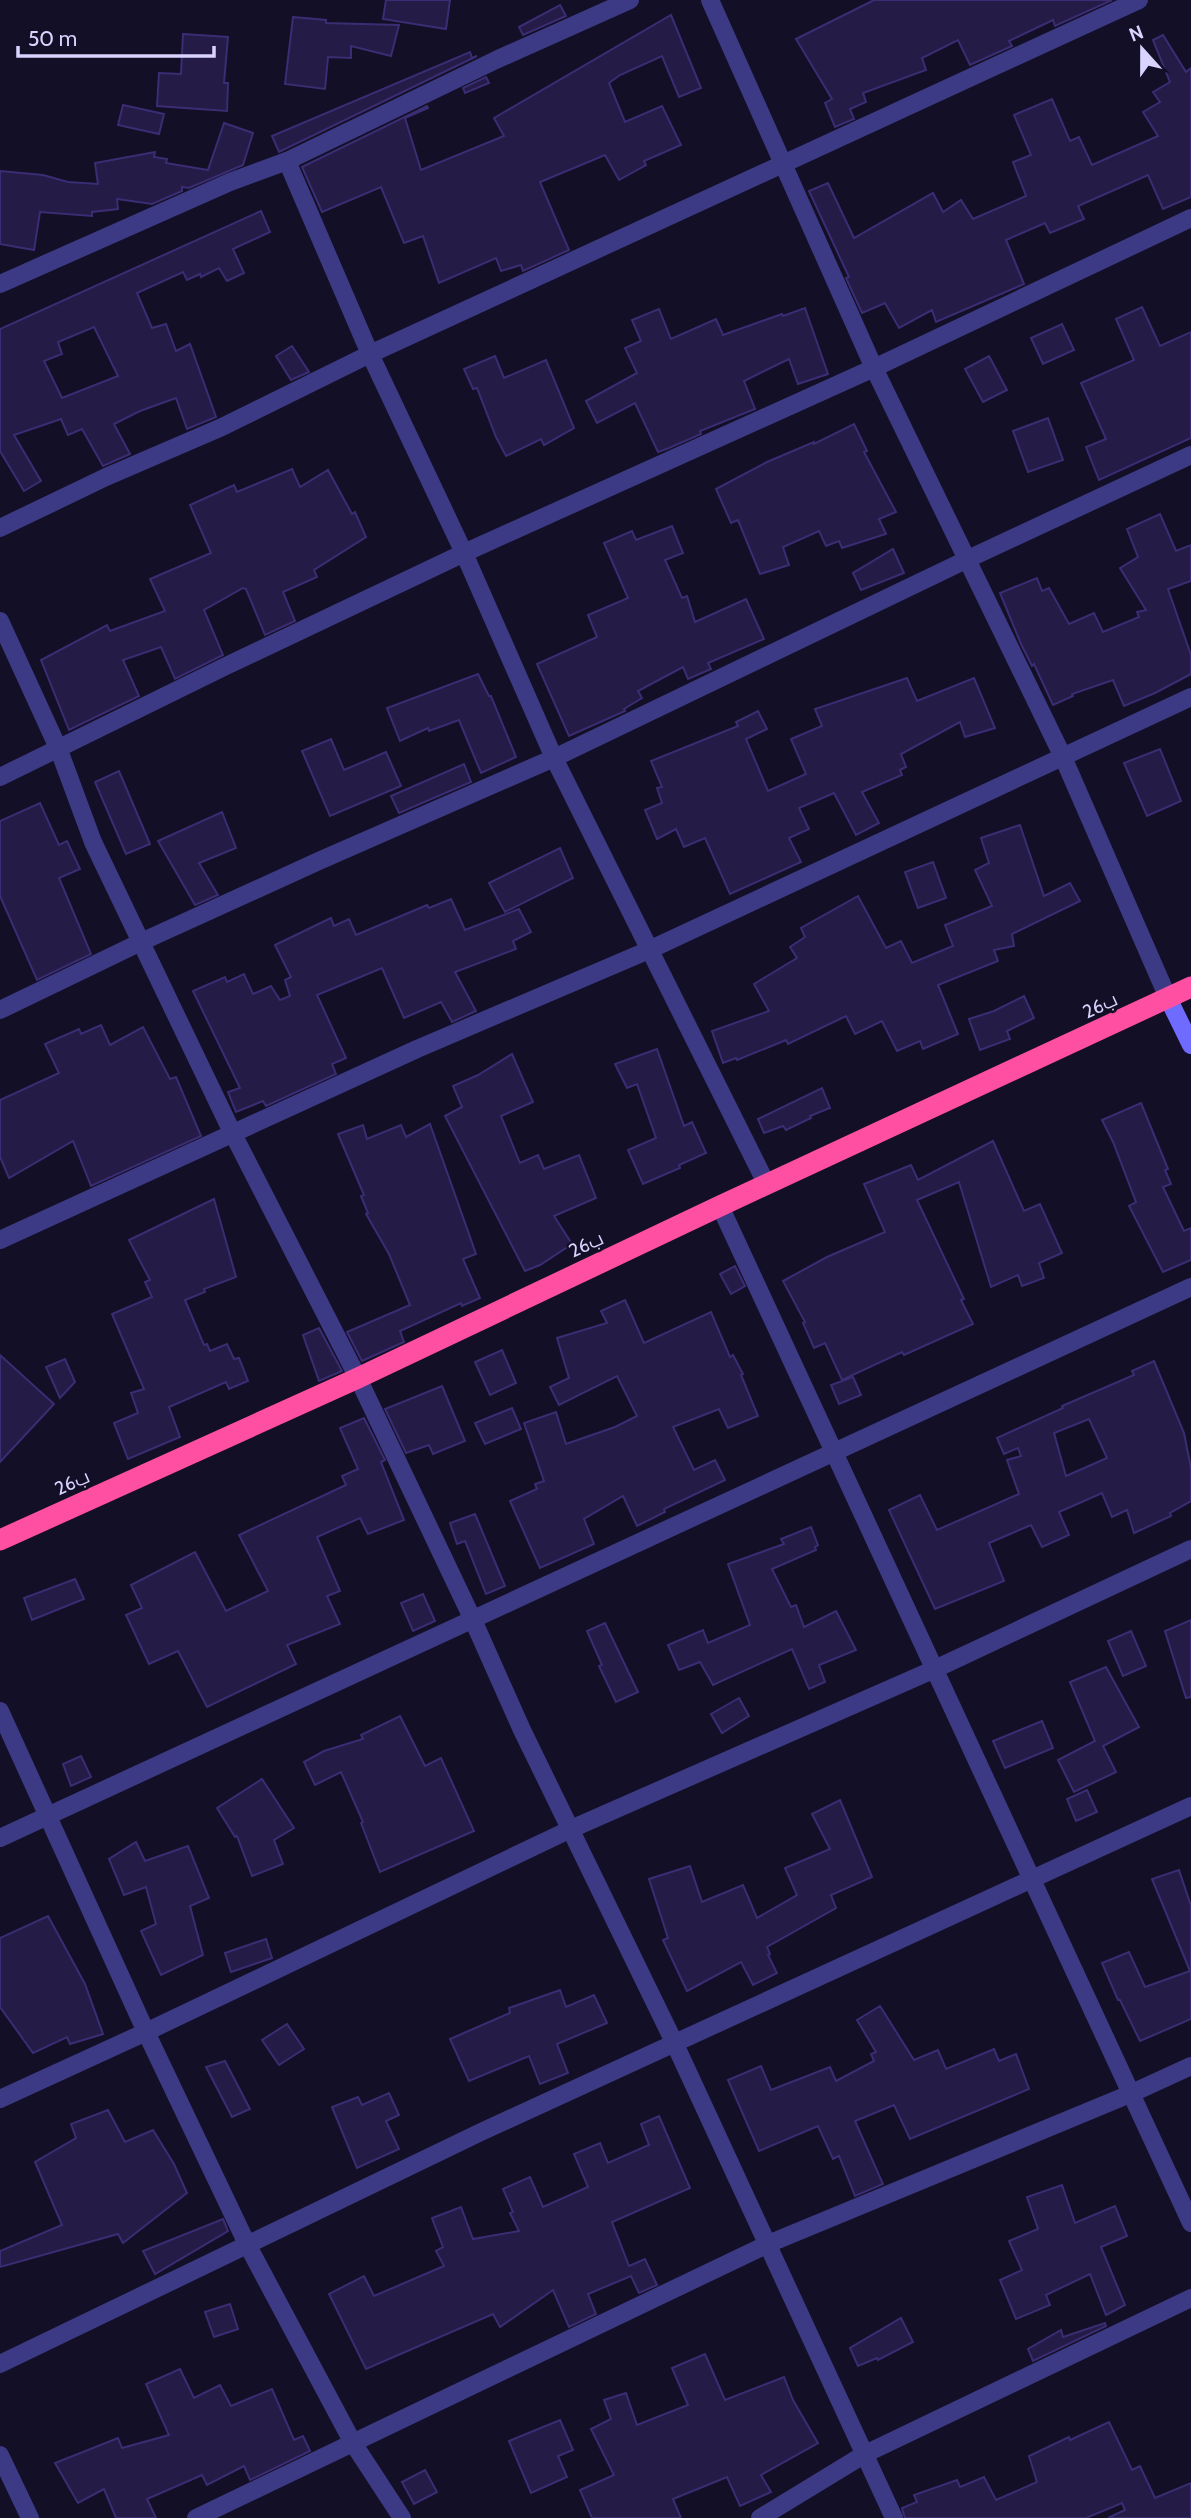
<svg xmlns="http://www.w3.org/2000/svg" width="1191" height="2518" font-family="Cabin,Cairo,sans-serif">
<style>
.building{fill:#241b47;stroke:#3b2d73;stroke-width:2;fill-rule:evenodd}
.lines{fill:none;stroke-linecap:round;stroke-linejoin:round}
.street{stroke:#3d3a85;stroke-width:18}
.secondary{stroke:#6f6bff;stroke-width:18}
.highway{stroke:#ff4fa3;stroke-width:21}
.labels{text-anchor:middle;stroke-width:5;stroke-linejoin:round;paint-order:stroke}
.street-label{font-size:19px;fill:#d9d4ff;stroke:#130f26}
</style>
<rect width="100%" height="100%" fill="#130f26"/>
<g class="building">
<path d="M386,0H450L446,29L383,19Z"/>
<path d="M874,0H1112L1055,26L1053,20L1009,41L1012,46L970,65L958,40L922,58L926,70L863,93L866,102L850,109L854,119L835,127L825,103L832,99L796,39Z"/>
<path d="M560,5L566,16L523,35L519,27Z"/>
<path d="M671,15L701,88L679,97L662,56L620,75L609,83L625,122L662,106L681,145L644,161L646,165L619,180L605,155L540,182L569,250L523,271L521,265L501,271L496,258L439,283L423,236L404,243L381,187L322,212L302,167L427,106L428,108L405,118L421,170L504,136L494,118Z"/>
<path d="M293,17L326,20V23L399,25L391,56L351,46V58L328,57L325,89L285,84Z"/>
<path d="M183,34L228,37L224,83H228L227,111L157,106L159,73L181,74Z"/>
<path d="M1163,35L1186,72L1191,68V197L1163,209L1148,175L1078,206L1084,219L1050,233L1045,223L1006,240L1024,284L936,322L932,310L899,328L885,303L862,313L846,278L849,277L809,191L828,183L854,238L933,193L943,212L961,200L973,219L1026,196L1013,162L1031,155L1014,115L1052,99L1070,141L1079,137L1092,165L1158,136L1143,112L1160,102L1153,92L1170,82L1153,40Z"/>
<path d="M470,52L472,58L477,56L279,152L272,136Z"/>
<path d="M486,77L489,83L465,93L463,88Z"/>
<path d="M123,105L164,114L159,134L118,125Z"/>
<path d="M224,123L253,133L243,165L189,188L182,187V191L152,204L117,199L118,209L92,212V216L40,212L34,250L0,244V171L43,175L68,182L98,184L95,163L155,152L154,157L167,159L166,163L208,170Z"/>
<path d="M261,211L270,232L233,249L244,273L227,281L219,268L201,277L200,274L187,280L183,272L137,293L152,328L166,324L176,351L190,344L216,417L187,429L176,398L140,411L114,424L130,454L103,466L82,429L68,435L61,419L14,435L41,481L24,491L0,451V329ZM94,327L118,376L62,398L44,361L62,354L58,342Z"/>
<path d="M1142,307L1160,346L1191,332V438L1099,480L1086,447L1106,439L1081,383L1134,360L1116,319Z"/>
<path d="M805,308L828,374L798,384L789,359L744,381L755,409L700,431L701,434L669,448L658,452L635,403L597,423L586,401L637,373L625,348L641,341L632,320L659,309L671,339L716,319L723,335L782,314L783,316Z"/>
<path d="M1062,324L1074,350L1043,364L1031,338Z"/>
<path d="M292,346L309,372L291,380L276,356Z"/>
<path d="M495,356L504,378L546,360L574,428L544,445L541,439L506,456L496,437L477,388L473,389L464,369Z"/>
<path d="M989,356L1007,390L983,402L965,369Z"/>
<path d="M1048,418L1063,460L1028,472L1013,431Z"/>
<path d="M854,424L867,451L864,452L896,512L879,519L886,534L842,548L839,541L826,546L819,531L783,547L789,565L760,574L738,520L731,523L716,489L767,462L814,442V444Z"/>
<path d="M292,469L300,487L328,470L352,514L355,512L366,537L314,570L317,577L283,592L295,621L265,635L246,589L243,588L204,610L223,655L175,679L161,647L123,660L139,696L69,730L41,660L107,625L110,631L165,611L150,579L211,553L190,505L234,485L237,492Z"/>
<path d="M1160,514L1176,551L1191,545V581L1168,589L1191,655V674L1155,693L1124,706L1113,680L1072,694L1073,696L1053,705L1034,664L1032,666L1021,644L1000,593L1037,578L1042,591L1049,588L1069,624L1094,613L1103,632L1139,617L1137,612L1146,610L1120,568L1138,557L1127,529Z"/>
<path d="M672,526L683,553L665,560L682,598L687,596L695,622L746,599L764,639L708,663L711,669L688,679L683,667L638,691L642,698L624,709L625,711L569,736L537,664L597,637L588,615L628,598L604,543L632,531L636,540Z"/>
<path d="M893,549L904,573L861,590L853,573Z"/>
<path d="M478,674L489,696H491L516,757L481,773L459,720L429,731L428,728L400,741L387,708Z"/>
<path d="M907,678L917,701L974,678L995,728L965,737L960,722L901,754L906,767L900,770L902,775L862,792L879,823L856,835L834,793L799,808L809,829L789,838L801,862L730,894L705,838L684,847L676,829L657,839L645,810L662,803L657,788L662,787L651,761L738,726L736,722L758,711L767,729L746,739L768,791L806,774L791,739L822,726L815,709Z"/>
<path d="M331,739L344,770L386,752L401,786L330,816L302,751Z"/>
<path d="M1160,749L1181,801L1147,816L1124,763Z"/>
<path d="M464,764L471,782L399,813L391,796Z"/>
<path d="M119,771L150,844L126,854L95,782Z"/>
<path d="M40,803L59,845L67,841L80,869L59,878L91,954L37,980L0,896V821Z"/>
<path d="M222,812L236,848L199,863L218,895L195,905L158,841Z"/>
<path d="M1020,825L1044,896L1070,883L1080,901L1012,934L1014,946L994,950L998,961L938,985L958,1034L923,1049L920,1041L897,1051L882,1021L855,1034L846,1016L788,1044L786,1040L737,1060L736,1058L723,1063L712,1031L769,1011L754,984L797,958L790,947L805,937L801,928L858,896L886,948L901,941L912,963L953,946L945,925L992,906L975,870L989,863L981,838Z"/>
<path d="M560,848L573,878L505,912L489,883Z"/>
<path d="M933,862L946,898L918,908L905,872Z"/>
<path d="M451,899L465,930L519,909L531,932L513,941L516,949L455,972L476,1011L452,1022L441,1002L404,1018L382,968L317,995L346,1058L332,1064L336,1074L266,1106L263,1101L236,1112L228,1092L240,1088L193,991L225,977L227,982L244,974L253,994L271,986L280,1000L290,996L285,980L291,977L275,945L331,918L334,926L349,919L356,935L427,905L429,908Z"/>
<path d="M1024,996L1034,1018L1007,1031L1010,1039L980,1050L969,1019L994,1011Z"/>
<path d="M101,1025L110,1045L143,1027L170,1079L176,1077L201,1136L91,1186L73,1141L9,1178L0,1157V1100L59,1073L45,1044L79,1029L81,1034Z"/>
<path d="M657,1049L684,1126L692,1122L706,1153L679,1165L680,1168L643,1184L628,1150L656,1138L637,1084L627,1088L615,1064Z"/>
<path d="M512,1054L533,1102L501,1116L520,1163L538,1155L544,1169L579,1155L596,1198L554,1216L572,1244L540,1265L525,1271L445,1116L462,1107L453,1086L478,1075Z"/>
<path d="M822,1088L830,1108L810,1116L811,1118L786,1130L783,1126L764,1133L758,1119Z"/>
<path d="M1141,1103L1168,1169L1165,1170L1171,1184L1163,1187L1184,1231L1191,1228V1260L1163,1272L1129,1206L1136,1202L1113,1142L1102,1120Z"/>
<path d="M430,1124L476,1254L463,1259L480,1298L462,1306L461,1303L400,1331L404,1342L362,1361L347,1332L410,1305L389,1254L366,1214L368,1213L361,1196L364,1195L338,1134L363,1125L367,1139L401,1125L406,1137Z"/>
<path d="M993,1141L1024,1211L1040,1204L1062,1253L1039,1263L1044,1278L1022,1286L1018,1275L991,1287L959,1182L917,1200L964,1299L961,1300L973,1324L904,1355L902,1352L842,1380L825,1343L814,1348L803,1323L805,1322L783,1281L827,1257L885,1232L864,1184L911,1165L918,1180Z"/>
<path d="M214,1199L236,1277L204,1289L205,1292L185,1300L204,1345L207,1344L210,1351L227,1344L234,1359L239,1358L248,1381L229,1389L226,1382L169,1407L180,1437L128,1459L114,1423L138,1413L131,1393L144,1389L112,1314L152,1297L145,1282L150,1280L129,1240Z"/>
<path d="M735,1266L745,1286L731,1294L720,1274Z"/>
<path d="M625,1300L644,1343L711,1312L730,1357L733,1355L743,1374L741,1375L758,1416L728,1428L719,1409L673,1427L694,1470L715,1460L725,1480L664,1509L665,1512L637,1526L623,1496L584,1519L594,1544L540,1568L510,1501L537,1489L535,1484L544,1481L524,1423L556,1412L566,1444L615,1427L637,1416L617,1376L559,1405L550,1387L569,1378L557,1338L607,1323L601,1311Z"/>
<path d="M319,1328L342,1371L319,1381L303,1335Z"/>
<path d="M502,1350L516,1383L490,1395L475,1362Z"/>
<path d="M0,1355L54,1404L0,1462Z"/>
<path d="M65,1359L75,1382L60,1398L46,1367Z"/>
<path d="M1154,1361L1184,1433L1191,1468V1501L1170,1513L1171,1516L1134,1533L1127,1510L1112,1517L1102,1493L1059,1512L1069,1535L1042,1547L1031,1525L989,1543L1004,1581L935,1609L889,1510L920,1495L937,1530L1019,1494L1007,1460L1021,1456L1018,1448L1004,1454L997,1438L1063,1408L1062,1406L1134,1375L1132,1371ZM1089,1419L1107,1458L1066,1476L1054,1433Z"/>
<path d="M853,1377L861,1395L839,1404L831,1385Z"/>
<path d="M442,1386L465,1441L433,1454L429,1445L406,1453L385,1409Z"/>
<path d="M512,1408L521,1429L485,1444L475,1423Z"/>
<path d="M364,1418L385,1460L381,1462L404,1520L368,1534L360,1518L317,1537L340,1591L327,1596L340,1624L287,1645L296,1664L207,1707L178,1651L149,1664L126,1615L142,1608L131,1585L195,1552L226,1611L268,1591L239,1535L346,1485L342,1476L358,1469L340,1428Z"/>
<path d="M475,1514L505,1586L486,1594L465,1541L457,1544L450,1523Z"/>
<path d="M811,1527L818,1545L815,1547L816,1550L772,1569L791,1607L796,1605L804,1627L836,1611L856,1650L819,1665L825,1682L809,1689L792,1649L713,1685L700,1662L679,1670L668,1645L703,1630L708,1643L750,1625L728,1564L784,1544L781,1539Z"/>
<path d="M75,1579L84,1599L32,1620L24,1598Z"/>
<path d="M423,1594L435,1621L413,1631L401,1603Z"/>
<path d="M1191,1620V1697L1186,1698L1165,1631Z"/>
<path d="M605,1623L638,1692L616,1702L599,1666L602,1665L587,1631Z"/>
<path d="M1131,1631L1146,1666L1123,1676L1108,1641Z"/>
<path d="M1106,1667L1139,1727L1103,1746L1116,1772L1074,1792L1058,1760L1095,1741L1070,1682Z"/>
<path d="M739,1698L749,1716L722,1733L711,1714Z"/>
<path d="M400,1716L425,1766L441,1758L474,1831L380,1872L361,1823L363,1822L341,1772L315,1785L304,1762L324,1751L363,1739L361,1735Z"/>
<path d="M1042,1721L1053,1748L1005,1768L993,1741Z"/>
<path d="M81,1756L91,1777L71,1786L63,1764Z"/>
<path d="M262,1779L294,1828L274,1840L283,1864L252,1876L237,1836L235,1837L217,1808Z"/>
<path d="M1087,1790L1097,1812L1076,1821L1067,1799Z"/>
<path d="M840,1800L872,1877L831,1895L836,1908L767,1947L770,1954L768,1955L777,1973L753,1985L741,1962L687,1991L663,1940L668,1938L649,1879L690,1866L702,1902L743,1885L757,1918L797,1895L785,1868L830,1849L812,1814Z"/>
<path d="M136,1842L145,1861L188,1846L209,1898L190,1906L203,1955L161,1975L141,1931L156,1924L146,1887L124,1895L109,1859Z"/>
<path d="M1179,1870L1191,1906V2019L1140,2041L1120,2000H1118L1102,1963L1129,1952L1145,1987L1190,1971L1152,1879Z"/>
<path d="M48,1916L85,1984L103,2034L70,2044L67,2037L33,2053L0,2007V1938Z"/>
<path d="M266,1939L272,1958L231,1972L225,1953Z"/>
<path d="M560,1990L566,2007L594,1995L607,2023L557,2044L568,2073L540,2084L529,2056L469,2081L450,2039L510,2013L509,2008Z"/>
<path d="M880,2006L914,2060L938,2050L946,2069L994,2049L999,2061L1016,2054L1029,2089L910,2139L894,2105L855,2121L883,2184L855,2196L839,2156L833,2159L818,2126L759,2151L728,2080L761,2066L771,2090L830,2067L836,2081L874,2061L871,2054L876,2052L857,2020Z"/>
<path d="M287,2024L304,2049L279,2065L262,2040Z"/>
<path d="M225,2061L250,2109L232,2117L206,2067Z"/>
<path d="M389,2093L399,2115L386,2121L399,2149L357,2168L332,2107L358,2097L362,2105Z"/>
<path d="M108,2110L125,2142L153,2130L174,2164L187,2193L123,2243L118,2234L0,2267V2251L62,2225L35,2162L76,2138L71,2124Z"/>
<path d="M659,2116L690,2188L612,2222L629,2266L645,2259L657,2285L639,2293L631,2276L588,2294L596,2314L569,2327L553,2290L500,2327L493,2314L366,2369L329,2294L364,2276L374,2296L444,2266L436,2251L443,2247L432,2218L461,2207L473,2239L519,2231L510,2213L513,2212L503,2189L530,2177L543,2207L588,2187L574,2154L600,2143L608,2163L649,2145L641,2124Z"/>
<path d="M1062,2185L1075,2223L1115,2206L1127,2236L1101,2247L1125,2305L1106,2315L1090,2274L1046,2295L1050,2305L1016,2319L1000,2280L1022,2270L1009,2241L1038,2229L1027,2197Z"/>
<path d="M223,2219L228,2231L155,2274L143,2251Z"/>
<path d="M230,2304L238,2329L214,2337L205,2312Z"/>
<path d="M901,2318L913,2342L878,2360L877,2358L858,2366L850,2348Z"/>
<path d="M1105,2323L1106,2326L1033,2361L1028,2349L1061,2330L1063,2337Z"/>
<path d="M705,2354L725,2400L784,2377L793,2400L818,2443L761,2475L771,2492L740,2506L727,2477L673,2499L681,2518H592L580,2490L614,2475L591,2429L611,2419L604,2400L626,2393L637,2425L688,2405L672,2368Z"/>
<path d="M180,2369L194,2398L220,2385L231,2406L272,2389L294,2440L303,2436L310,2451L250,2480L244,2466L207,2485L202,2475L147,2499L156,2518H116L104,2489L78,2503L55,2463L118,2438L122,2448L169,2435L146,2384Z"/>
<path d="M560,2420L573,2450L558,2456L567,2477L531,2493L509,2441Z"/>
<path d="M1109,2422L1132,2470L1140,2466L1155,2498L1191,2483V2518H1108L1125,2510L1122,2503L1086,2518H905L902,2508L917,2502L914,2495L957,2480L960,2487L984,2477L996,2500L1037,2482L1029,2456L1069,2437L1070,2440Z"/>
<path d="M425,2470L437,2492L414,2504L402,2482Z"/>
</g>
<g class="lines">
<g class="street">
<path d="M710,0L874,368L1063,757L1168,998"/>
<path d="M287,161L370,354L464,553L554,758L767,1185"/>
<path d="M0,284L230,182L287,161L498,59L630,0"/>
<path d="M0,528L106,477L222,427L370,354L1139,0"/>
<path d="M0,621L59,750L93,842L232,1132L358,1378L473,1620L522,1730L674,2042L894,2518"/>
<path d="M0,777L226,666L464,553L874,368L1191,218"/>
<path d="M0,1010L141,942L321,860L554,758L968,559L1191,455"/>
<path d="M720,1206L1191,2223"/>
<path d="M0,1240L417,1049L649,950L1191,697"/>
<path d="M0,1711L146,2032L247,2244L353,2443L402,2518"/>
<path d="M0,1838L1191,1287"/>
<path d="M0,2099L146,2032L571,1829L935,1669L1191,1549"/>
<path d="M0,2364L481,2132L1191,1806"/>
<path d="M0,2455L30,2518"/>
<path d="M196,2518L768,2244L1130,2094L1191,2066"/>
<path d="M760,2518L865,2454L1191,2298"/>
</g>
<path class="secondary" d="M1168,998L1191,1045"/>
<path class="highway" d="M0,1540L358,1378L720,1206L1191,987"/>
</g>
<g class="labels">
<g class="street-label">
<text transform="translate(1100 1005) rotate(-25)" y="7">26ب</text>
<text transform="translate(586 1244) rotate(-25)" y="7">26ب</text>
<text transform="translate(72 1482) rotate(-24)" y="7">26ب</text>
</g>
</g>
<g transform="translate(1142 49) rotate(339)" stroke="#130f26" stroke-width="5" paint-order="stroke">
<path d="M0-5L12 26L0 18L-12 26Z" fill="#d9d4ff"/>
<text y="-10" font-size="19" font-weight="bold" text-anchor="middle" fill="#d9d4ff">N</text>
</g>
<path d="M18 46v10h196v-10" fill="none" stroke="#d9d4ff" stroke-width="3.5"/>
<text x="28" y="46" font-size="21" fill="#d9d4ff" stroke="#130f26" stroke-width="5" paint-order="stroke">50 m</text>
</svg>
